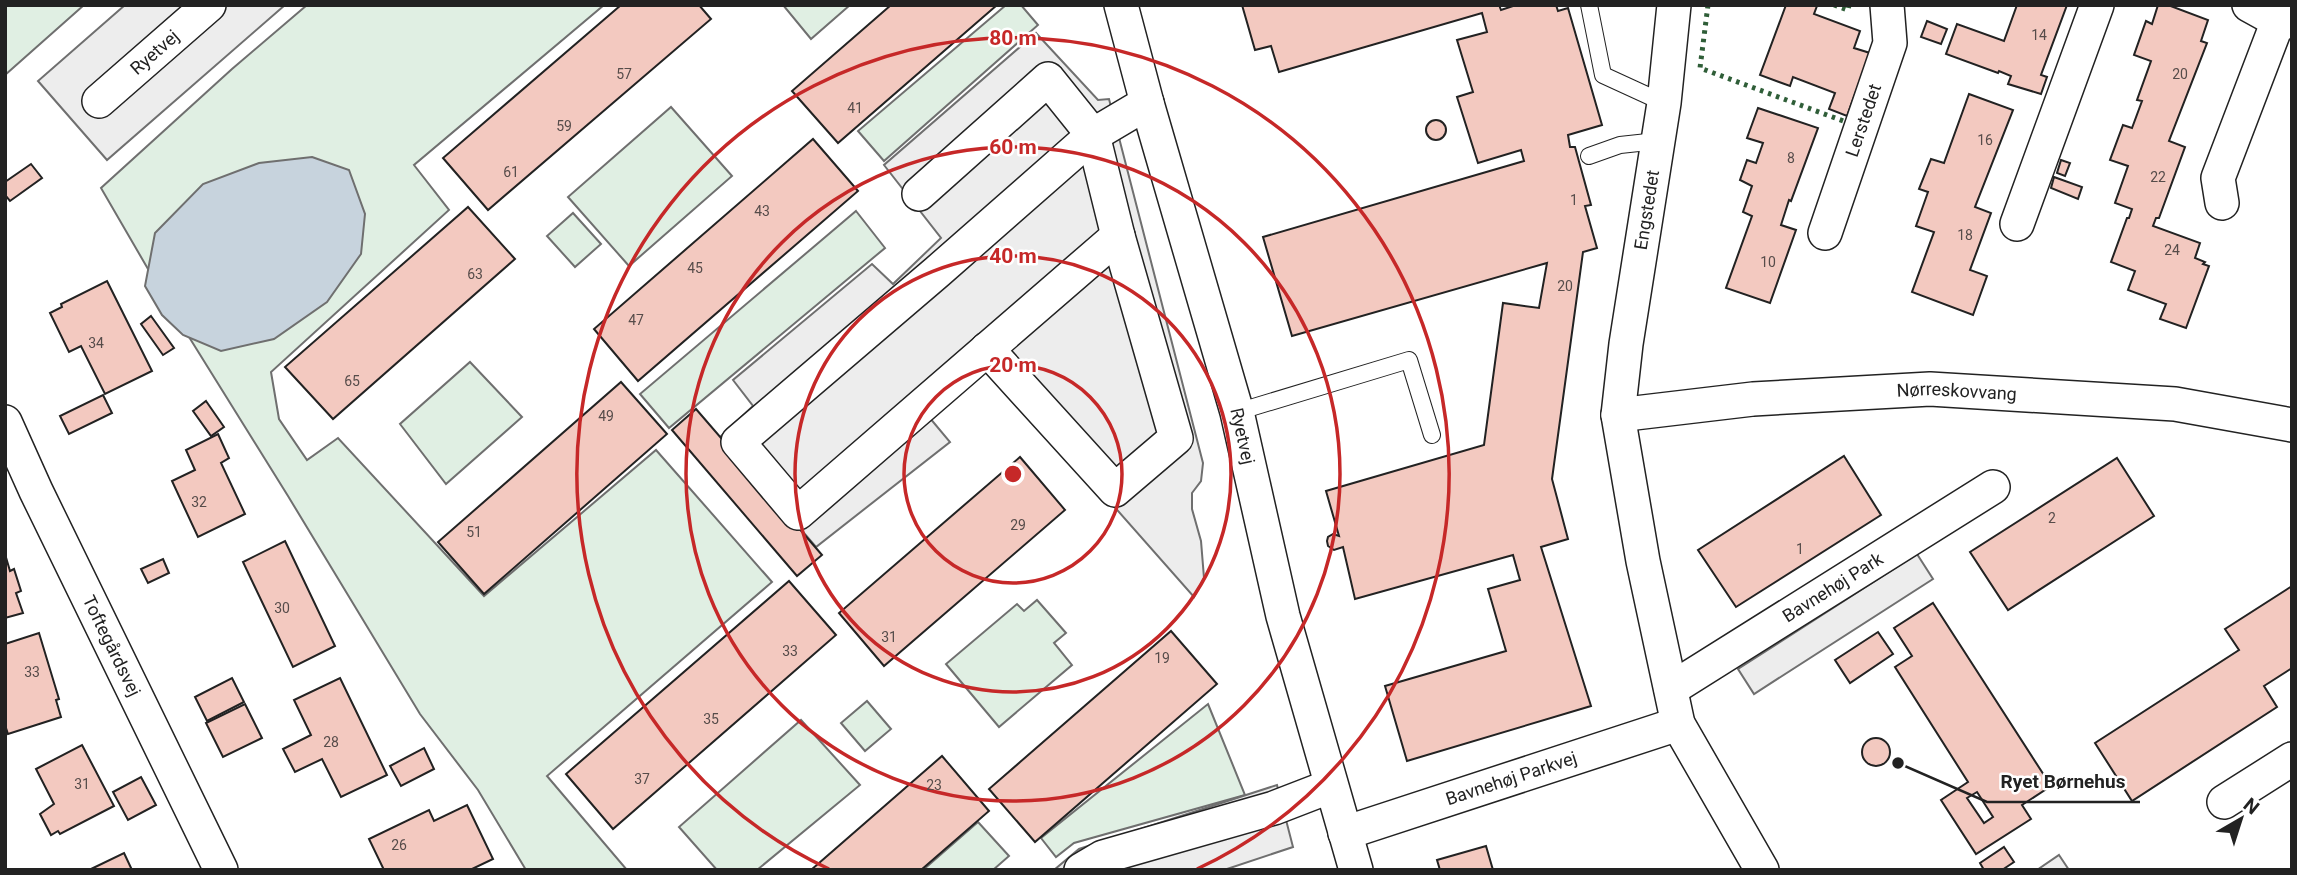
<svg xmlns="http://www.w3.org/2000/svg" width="2297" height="875" font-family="Roboto,sans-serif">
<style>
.green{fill:#e0efe3;stroke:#6f6f6f;stroke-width:2}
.parking{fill:#ededed;stroke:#6f6f6f;stroke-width:2}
.water{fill:#c7d3dd;stroke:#6f6f6f;stroke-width:2}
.building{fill:#f3c9c0;stroke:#222;stroke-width:2;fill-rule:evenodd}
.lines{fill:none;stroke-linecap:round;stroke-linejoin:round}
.lane-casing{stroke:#222;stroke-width:18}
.street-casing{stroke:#222;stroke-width:36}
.lane{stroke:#fff;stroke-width:16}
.street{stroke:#fff;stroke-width:33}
.hedge{stroke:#2f5e38;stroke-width:5;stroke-dasharray:3.5 5;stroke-linecap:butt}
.ring{fill:none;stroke:#c62828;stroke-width:3.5}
.labels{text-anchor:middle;stroke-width:5;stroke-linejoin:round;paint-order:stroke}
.number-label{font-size:14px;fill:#564c4a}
.street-label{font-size:18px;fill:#222;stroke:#fff}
.centre{fill:#c62828;stroke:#fff;stroke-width:3.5}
.ring-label{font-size:21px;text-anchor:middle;font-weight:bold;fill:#c62828;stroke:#fff;stroke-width:5;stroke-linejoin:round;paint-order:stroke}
.leader{fill:none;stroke:#222;stroke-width:2.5}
.callout-dot{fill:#222;stroke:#fff;stroke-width:2.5}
.callout-label{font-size:19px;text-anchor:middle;font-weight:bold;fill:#222;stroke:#fff;stroke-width:5;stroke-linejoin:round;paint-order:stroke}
</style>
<rect width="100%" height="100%" fill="#fff"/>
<g class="green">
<path d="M5,5H84L5,75Z"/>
<path d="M307,5H604L414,165L449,210L271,372L279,419L307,460L338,438L484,596L656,450L772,582L547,776L627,870H526L478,790L420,714L288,496L166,300L101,188L232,69Z"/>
<path d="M783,5H850L811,39Z"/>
<path d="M1006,5H1021L1038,25L884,161L858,131Z"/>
<path d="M671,107L732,176L629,266L568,197Z"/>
<path d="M856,211L885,248L669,428L640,394Z"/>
<path d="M573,213L601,244L575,267L547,236Z"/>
<path d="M470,362L522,417L446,484L400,424Z"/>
<path d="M1037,600L1066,633L1054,643L1072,665L999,727L946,664L1017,604L1024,611Z"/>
<path d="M867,701L891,729L865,751L841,723Z"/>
<path d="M1208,704L1245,795L1074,843L1056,857L1041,838Z"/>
<path d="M801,720L860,785L757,870H717L679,827Z"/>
<path d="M978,822L1009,856L993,870H923Z"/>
</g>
<g class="parking">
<path d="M125,5H285L107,160L38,81Z"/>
<path d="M1036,33L1098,100L1109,99L1203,463L1201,481L1192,493V509L1201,541L1204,578L1194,597L983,358L924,411L950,442L816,547L721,436L753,406L733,380L872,264L893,284L941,238L884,165Z"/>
<path d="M1917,554L1933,579L1754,694L1738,669Z"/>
<path d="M1277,785L1293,847L1224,870H1054L1079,849Z"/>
<path d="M2059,855L2069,870H2037Z"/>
</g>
<path class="water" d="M312,157L349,170L365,214L361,254L327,302L274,339L221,351L183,335L162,315L145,286L155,233L203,184L259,163Z"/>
<g class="building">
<path d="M621,5H699L711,19L488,210L443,158Z"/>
<path d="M891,5H997L838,143L792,91Z"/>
<path d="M1242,5H1499L1501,10L1516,5H1556L1558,11L1568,8L1602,125L1568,135L1570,147H1575L1591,205L1585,206L1597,248L1583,252L1552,479L1568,539L1541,547L1591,706L1407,761L1385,686L1506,651L1488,589L1520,580L1513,555L1355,599L1343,547L1334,550L1328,546L1327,541L1328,537L1333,534L1339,536L1326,491L1484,445L1503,303L1539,308L1547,263L1292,336L1263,237L1524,161L1521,150L1478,163L1457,97L1473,92L1457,40L1487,32L1482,13L1279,72L1271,46L1255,50Z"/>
<path d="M1786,5H1819L1817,6L1814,14L1860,31L1854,48L1870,53L1847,116L1829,109L1835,93L1793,77L1790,86L1760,75Z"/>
<path d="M2017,5H2067L2041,75L2047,77L2041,94L2008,84L2011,76L1999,71L1998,73L1946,54L1957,24L2004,41Z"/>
<path d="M2158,5H2168L2208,20L2201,41L2207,43L2169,141L2185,147L2159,218H2156L2153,226L2200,243L2195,258L2205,262L2203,264L2209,266L2186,328L2160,319L2166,304L2128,290L2135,271L2111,262L2127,218H2129L2132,209L2115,203L2128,166L2110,160L2123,125L2132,128L2142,101L2137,100L2151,61L2134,55L2146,21L2152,24Z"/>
<path d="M1927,21L1947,29L1941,44L1921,37Z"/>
<path d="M1969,94L2013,110L1975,207L1991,213L1970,270L1987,276L1973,315L1912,292L1934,232L1916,226L1928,192L1919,189L1931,159L1944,163Z"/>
<path d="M1758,108L1818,128L1791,201L1789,200L1781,225L1796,230L1770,303L1726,288L1752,216L1743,212L1752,186L1740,180L1747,160L1756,163L1763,143L1747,138Z"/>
<circle cx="1436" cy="130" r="10"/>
<path d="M813,139L858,191L638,381L594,329Z"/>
<path d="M2061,160L2070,163L2065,176L2057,173Z"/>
<path d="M31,164L42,178L10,201L5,195V182Z"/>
<path d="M2054,177L2082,187L2078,199L2051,188Z"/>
<path d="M468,207L515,259L333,419L285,367Z"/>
<path d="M107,281L152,371L105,394L81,346L69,352L50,313L62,307L61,304Z"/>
<path d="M151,316L174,348L163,355L141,324Z"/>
<path d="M621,382L667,434L484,594L438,542Z"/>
<path d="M103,395L112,413L69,434L60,416Z"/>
<path d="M206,401L224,427L211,436L193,411Z"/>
<path d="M696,409L822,555L797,576L672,430Z"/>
<path d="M218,434L229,458L221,463L245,514L198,537L172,481L195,470L186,450Z"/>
<path d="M1844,456L1881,515L1736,607L1698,550Z"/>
<path d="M1020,457L1065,510L884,666L839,613Z"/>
<path d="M2117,458L2154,516L2008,610L1970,552Z"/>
<path d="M285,541L335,646L293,667L243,562Z"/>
<path d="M5,554L10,571L14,569L21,591L16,593L23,613L5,618Z"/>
<path d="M163,559L169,573L148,583L141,569Z"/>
<path d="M789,581L836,635L613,829L566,774Z"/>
<path d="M2292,586V668L2264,686L2277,707L2132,801L2095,743L2239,650L2225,629Z"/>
<path d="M1933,603L2051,786L2022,805L2031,819L1976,854L1941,800L1968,782L1895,667L1912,656L1894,628ZM1977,792L1993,817L1984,823L1967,798Z"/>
<path d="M1171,631L1217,684L1035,842L989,789Z"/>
<path d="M1878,632L1893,654L1850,683L1835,660Z"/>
<path d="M39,633L59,699L56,700L61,717L8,734L5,725V644Z"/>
<path d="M232,678L244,702L207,721L195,697Z"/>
<path d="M340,678L387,775L341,797L322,759L295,772L283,749L311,735L294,700Z"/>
<path d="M245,704L262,738L223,757L206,723Z"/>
<circle cx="1876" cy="752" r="14"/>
<path d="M82,745L114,806L60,834L58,831L51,835L40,814L54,804L36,769Z"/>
<path d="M424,748L434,769L401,786L390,766Z"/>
<path d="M942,756L989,811L921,870H811Z"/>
<path d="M141,777L156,805L128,820L113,792Z"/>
<path d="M467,805L493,859L470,870H384L369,839L429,810L434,821Z"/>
<path d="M1486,846L1493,870H1440L1437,860Z"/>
<path d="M2004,847L2014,862L2002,870H1984L1980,863Z"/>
<path d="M124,853L132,870H89Z"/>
</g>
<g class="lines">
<g class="lane-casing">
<g id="lane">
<path d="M1589,5L1603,75L1664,103"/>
<path d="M1589,156L1620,145L1657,141"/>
<path d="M1237,412L1409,360L1432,435"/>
</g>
</g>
<g class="street-casing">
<g id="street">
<path id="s1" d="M1121,5L1147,103L1237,412L1283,616L1356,870"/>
<path d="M1674,5L1664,103L1626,344L1618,415L1643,561L1678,724L1762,870"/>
<path d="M2249,5L2278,21L2292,22"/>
<path id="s2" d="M99,101L209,5"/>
<path d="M919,194L1048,79L1093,135L1118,236L1176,438L1115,490L987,349"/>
<path d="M2222,203L2218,178L2278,21"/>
<path d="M2017,224L2097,5"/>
<path id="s3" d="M1825,233L1890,43L1887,5"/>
<path d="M1118,236L798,513L738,442L937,272L1093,135L1147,103"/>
<path id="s4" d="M1618,415L1753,399L1930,389L2175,404L2292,425"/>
<path id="s5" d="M5,422L36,491L221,870"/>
<path id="s6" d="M1671,689L1993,487"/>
<path d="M2224,802L2292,759"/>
<path id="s7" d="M1345,833L1678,724"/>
<path d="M1081,870L1103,857L1274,808L1331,786"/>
</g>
</g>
<use href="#lane" class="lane"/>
<use href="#street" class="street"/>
<g class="hedge">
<path d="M1708,5L1700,68L1846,122"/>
<path d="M1834,5L1848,10L1849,5"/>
</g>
</g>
<g class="ring">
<circle cx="1013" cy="474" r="109"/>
<circle cx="1013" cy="474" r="218"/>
<circle cx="1013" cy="474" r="327"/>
<path d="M829 869A436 436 0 1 1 1197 869"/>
</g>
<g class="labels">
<g class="number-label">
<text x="2039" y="40">14</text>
<text x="624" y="79">57</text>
<text x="2180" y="79">20</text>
<text x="855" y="113">41</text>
<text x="564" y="131">59</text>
<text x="1985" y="145">16</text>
<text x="1791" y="163">8</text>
<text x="511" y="177">61</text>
<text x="2158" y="182">22</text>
<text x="1574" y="205">1</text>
<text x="762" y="216">43</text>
<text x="1965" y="240">18</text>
<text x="2172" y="255">24</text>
<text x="1768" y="267">10</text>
<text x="695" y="273">45</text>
<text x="475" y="279">63</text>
<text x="1565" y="291">20</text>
<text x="636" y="325">47</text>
<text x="96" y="348">34</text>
<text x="352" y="386">65</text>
<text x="606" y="421">49</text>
<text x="199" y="507">32</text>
<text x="2052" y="523">2</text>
<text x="1018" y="530">29</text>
<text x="474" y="537">51</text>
<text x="1800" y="554">1</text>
<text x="282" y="613">30</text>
<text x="889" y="642">31</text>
<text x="790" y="656">33</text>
<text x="1162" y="663">19</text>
<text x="32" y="677">33</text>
<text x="711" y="724">35</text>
<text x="331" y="747">28</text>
<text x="642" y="784">37</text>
<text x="82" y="789">31</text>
<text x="934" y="790">23</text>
<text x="399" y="850">26</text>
</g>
<g class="street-label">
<text dy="6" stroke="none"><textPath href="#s2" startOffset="74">Ryetvej</textPath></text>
<text dy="6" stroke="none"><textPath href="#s3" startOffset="119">Lerstedet</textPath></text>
<text transform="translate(1647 210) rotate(-81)" y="6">Engstedet</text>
<text dy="6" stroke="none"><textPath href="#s4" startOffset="340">Nørreskovvang</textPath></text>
<text dy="6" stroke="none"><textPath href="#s1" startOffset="448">Ryetvej</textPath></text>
<text dy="6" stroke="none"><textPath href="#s6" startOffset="191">Bavnehøj Park</textPath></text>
<text dy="6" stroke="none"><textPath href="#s5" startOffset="248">Toftegårdsvej</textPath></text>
<text dy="6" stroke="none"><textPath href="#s7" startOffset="175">Bavnehøj Parkvej</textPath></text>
</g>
</g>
<circle cx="1013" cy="474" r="10" class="centre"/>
<g class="ring-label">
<text x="1013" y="45">80 m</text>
<text x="1013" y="154">60 m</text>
<text x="1013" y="263">40 m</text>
<text x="1013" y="372">20 m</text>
</g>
<path class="leader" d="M1898 763L1987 802H2140"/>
<circle class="callout-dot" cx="1898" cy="763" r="7"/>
<g class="callout-label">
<text x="2063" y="788">Ryet Børnehus</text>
</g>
<rect width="2297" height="875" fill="none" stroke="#222222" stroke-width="14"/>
<g transform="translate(2241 819) rotate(39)" stroke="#ffffff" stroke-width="5" paint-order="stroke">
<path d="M0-5L12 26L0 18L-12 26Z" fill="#222222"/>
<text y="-10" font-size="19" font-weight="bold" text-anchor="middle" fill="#222222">N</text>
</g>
</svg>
